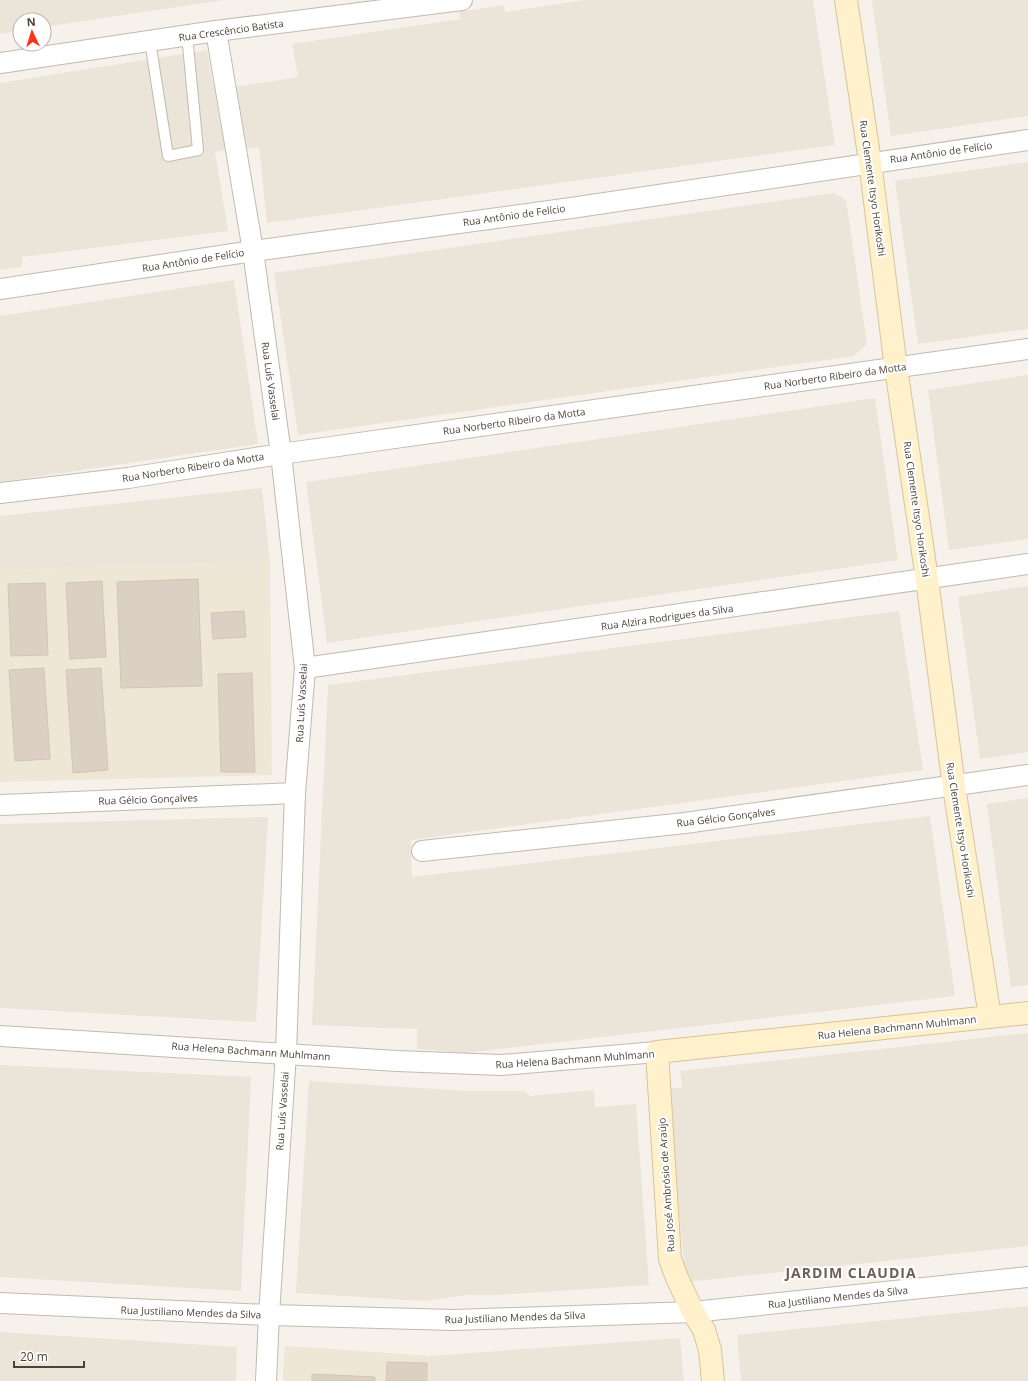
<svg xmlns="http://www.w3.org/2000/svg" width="1028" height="1381" font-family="'Open Sans',sans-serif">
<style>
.residential{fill:#eae4d9}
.education{fill:#efe7d5}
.building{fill:#dbd0c3;stroke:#d3c5b3}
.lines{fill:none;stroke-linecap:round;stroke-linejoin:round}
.lane-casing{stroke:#c2baad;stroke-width:12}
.street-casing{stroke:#c2baad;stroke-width:22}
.secondary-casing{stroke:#d7c49a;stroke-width:24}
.lane{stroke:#fff;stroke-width:10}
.street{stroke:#fff;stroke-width:20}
.secondary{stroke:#fff1cc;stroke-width:22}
.labels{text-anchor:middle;stroke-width:4;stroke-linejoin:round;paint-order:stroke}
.street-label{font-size:10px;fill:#4a4338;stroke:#fff}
.district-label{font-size:14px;font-weight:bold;letter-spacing:1px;fill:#6e604f;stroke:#fff}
</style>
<rect width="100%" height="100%" fill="#f6f2eb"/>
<g class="residential">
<path d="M0,0H223L44,27V20H20V31L0,34Z"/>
<path d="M583,0H813L835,145L267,223L259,147L246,148L236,87L298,77L292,44L460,19L459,12L504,5L505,12Z"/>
<path d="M872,0H1028V116L891,136Z"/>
<path d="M207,50L225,150L215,152L228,231L22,257V267L0,270V83Z"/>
<path d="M1028,162V329L918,344L895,181Z"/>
<path d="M834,193L846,200L867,344L854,356L298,435L274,273Z"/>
<path d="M234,280L258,444L0,482V316Z"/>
<path d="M1028,375V539L949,550L928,390Z"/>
<path d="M875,398L898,560L327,643L306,482Z"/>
<path d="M262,488L270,561L0,570V516Z"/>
<path d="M1028,586V752L980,759L958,597Z"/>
<path d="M899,611L923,770L411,840L412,877L930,816L955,996L466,1053L417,1049V1029L312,1025L328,685Z"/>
<path d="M1028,798V985L1011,987L987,804Z"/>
<path d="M268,817L256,1022L0,1008V824Z"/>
<path d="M1028,1033V1246L686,1282L667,1089L682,1087L680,1071Z"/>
<path d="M0,1065L251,1077L241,1291L0,1277Z"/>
<path d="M309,1081L468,1091H524L530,1096L594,1090L595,1107L636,1104L649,1285L496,1295H465L426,1301L296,1293Z"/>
<path d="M1028,1306V1381H741L737,1335Z"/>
<path d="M0,1332L237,1347L236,1381H0Z"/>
<path d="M680,1338L684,1381H283L285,1346L429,1356Z"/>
</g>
<g class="education">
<path d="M270,561L272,775L0,782V570Z"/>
<path d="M285,1346L429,1356L431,1381H283Z"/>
</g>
<g class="building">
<path d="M198,579L202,686L121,688L117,582Z"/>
<path d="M102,581L106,657L70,659L66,583Z"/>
<path d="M45,583L48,655L11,656L8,584Z"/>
<path d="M244,611L246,637L213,639L211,613Z"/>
<path d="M44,668L50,759L15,761L9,670Z"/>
<path d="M101,668L108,770L73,773L66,670Z"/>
<path d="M252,673L255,772H221L218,674Z"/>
<path d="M387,1362L427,1363V1381H386Z"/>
<path d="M312,1374L375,1377V1381H312Z"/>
</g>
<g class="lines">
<g class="lane-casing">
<path id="lane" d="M150,41L168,156L198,150L187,35"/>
</g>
<g class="street-casing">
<g id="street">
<path d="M216,31L253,251L281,454L305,668L295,793L286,1053L269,1315L266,1381"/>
<path d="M0,63L216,31L462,0"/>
<path d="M0,289L253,251L571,208L1028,140"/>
<path d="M0,493L128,478L281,454L1028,349"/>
<path d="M305,668L1028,564"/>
<path d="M0,805L295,793"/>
<path d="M422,851L685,823L1028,775"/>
<path d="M0,1036L397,1061L501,1065L657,1052"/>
<path d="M0,1303L269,1315L454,1320L693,1312L1028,1277"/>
</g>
</g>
<g class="secondary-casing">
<g id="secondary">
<path d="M846,0L870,162L896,368L927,579L954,787L990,1017"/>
<path d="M713,1381L710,1350L704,1330L693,1312L677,1278L670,1259L657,1052L1028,1013"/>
</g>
</g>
<use href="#lane" class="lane"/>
<use href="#street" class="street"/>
<use href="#secondary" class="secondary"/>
</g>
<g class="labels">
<g class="street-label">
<text transform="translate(231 30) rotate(-8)" y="4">Rua Crescêncio Batista</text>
<text transform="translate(941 152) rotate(-8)" y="4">Rua Antônio de Felício</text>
<text transform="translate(873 188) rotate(82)" y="4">Rua Clemente Itsyo Horikoshi</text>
<text transform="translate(514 215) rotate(-8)" y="4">Rua Antônio de Felício</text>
<text transform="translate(193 260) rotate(-9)" y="4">Rua Antônio de Felício</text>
<text transform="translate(835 376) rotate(-8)" y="4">Rua Norberto Ribeiro da Motta</text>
<text transform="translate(271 381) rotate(82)" y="4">Rua Luís Vasselai</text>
<text transform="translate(514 421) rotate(-8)" y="4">Rua Norberto Ribeiro da Motta</text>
<text transform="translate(193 467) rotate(-9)" y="4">Rua Norberto Ribeiro da Motta</text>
<text transform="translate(917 509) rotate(82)" y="4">Rua Clemente Itsyo Horikoshi</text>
<text transform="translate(667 617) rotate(-8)" y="4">Rua Alzira Rodrigues da Silva</text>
<text transform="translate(301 703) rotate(-87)" y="4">Rua Luís Vasselai</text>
<text transform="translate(148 799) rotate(-2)" y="4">Rua Gélcio Gonçalves</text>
<text transform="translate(726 817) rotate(-7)" y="4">Rua Gélcio Gonçalves</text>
<text transform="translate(961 830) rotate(81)" y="4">Rua Clemente Itsyo Horikoshi</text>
<text transform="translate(897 1027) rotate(-6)" y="4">Rua Helena Bachmann Muhlmann</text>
<text transform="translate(251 1051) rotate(4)" y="4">Rua Helena Bachmann Muhlmann</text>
<text transform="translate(575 1059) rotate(-4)" y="4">Rua Helena Bachmann Muhlmann</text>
<text transform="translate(282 1111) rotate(-86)" y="4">Rua Luís Vasselai</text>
<text transform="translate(666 1185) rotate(-94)" y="4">Rua José Ambrósio de Araújo</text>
<text transform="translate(838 1297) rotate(-6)" y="4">Rua Justiliano Mendes da Silva</text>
<text transform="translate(191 1312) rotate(2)" y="4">Rua Justiliano Mendes da Silva</text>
<text transform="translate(515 1317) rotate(-2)" y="4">Rua Justiliano Mendes da Silva</text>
</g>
<g class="district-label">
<text x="851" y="1278">JARDIM CLAUDIA</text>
</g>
</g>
<g transform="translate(32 32) rotate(356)"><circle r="19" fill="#ffffff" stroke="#b7b4af"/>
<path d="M0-3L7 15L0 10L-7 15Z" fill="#ff3319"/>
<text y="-6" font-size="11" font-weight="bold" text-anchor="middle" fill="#4a4338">N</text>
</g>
<path d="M14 1361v6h70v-6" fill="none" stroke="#4a4338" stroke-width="2"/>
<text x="20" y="1361" font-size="12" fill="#4a4338" stroke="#ffffff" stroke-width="3" paint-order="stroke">20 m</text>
</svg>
